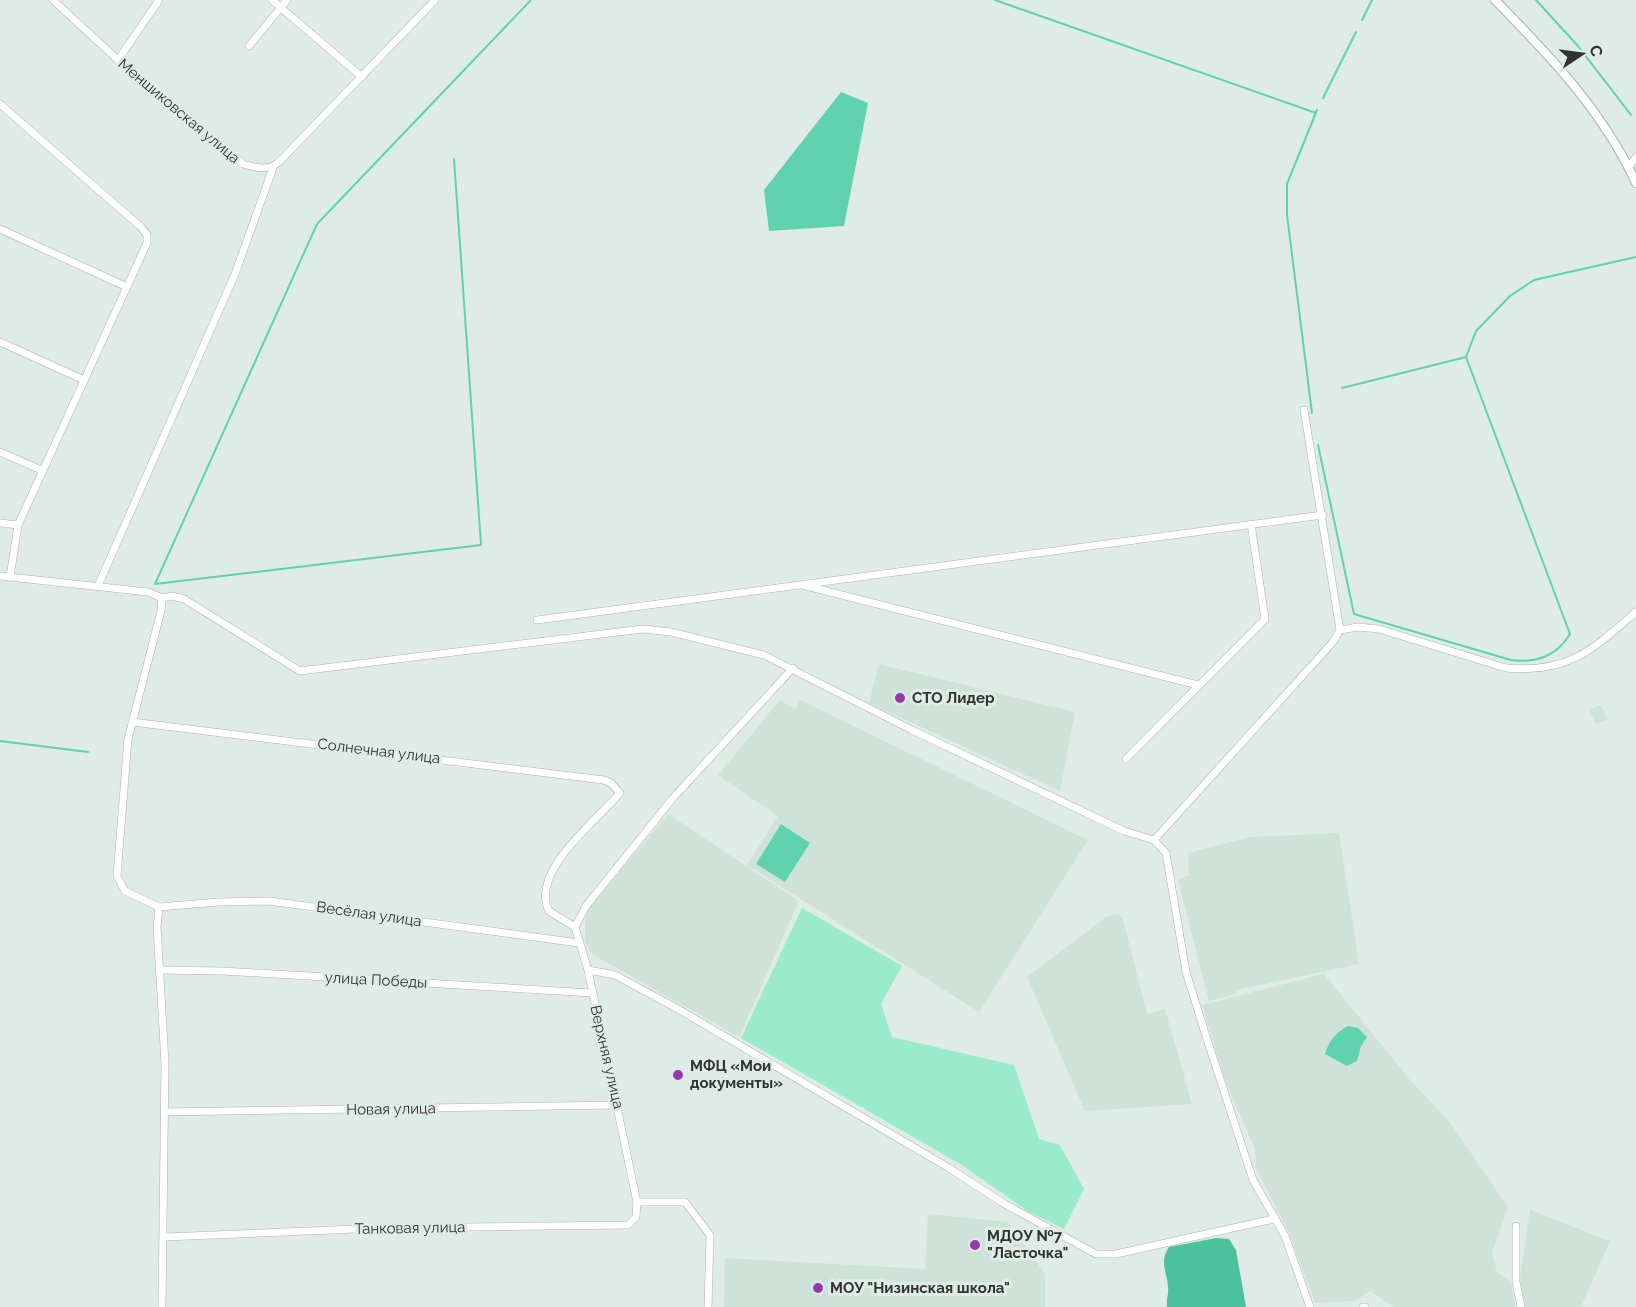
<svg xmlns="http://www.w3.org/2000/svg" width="1636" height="1307" font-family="Raleway,sans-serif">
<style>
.built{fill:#cee2da}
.green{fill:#9aebce}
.forest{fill:#4cc19d}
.water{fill:#60d3ae}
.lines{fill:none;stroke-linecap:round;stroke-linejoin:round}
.stream{stroke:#60d3ae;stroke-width:2}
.minor-casing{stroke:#a9b4b0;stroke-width:8}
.tertiary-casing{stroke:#a9b4b0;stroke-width:10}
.minor{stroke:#fff;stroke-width:7}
.tertiary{stroke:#fff;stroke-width:8}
.poi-dot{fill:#933ba7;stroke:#dfebe6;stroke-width:2}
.labels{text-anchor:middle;stroke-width:6;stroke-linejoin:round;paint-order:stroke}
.street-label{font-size:15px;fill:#2f3331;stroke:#dfebe6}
.poi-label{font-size:15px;font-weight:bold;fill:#2f3331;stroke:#dfebe6;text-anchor:start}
</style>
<rect width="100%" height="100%" fill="#dfebe6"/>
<g class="built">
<path d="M879,664L1075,712L1060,791L869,703Z"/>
<path d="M780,700L795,709L800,700L1088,840L979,1012L747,865L778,816L718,775Z"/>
<path d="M1601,705L1608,719L1596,724L1589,710Z"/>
<path d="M668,814L799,901L739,1037L592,954L585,940V920L589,908Z"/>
<path d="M1339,833L1359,964L1236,990V994L1209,1001L1178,880L1189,875L1188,853L1251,837Z"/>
<path d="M1118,914L1123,919L1147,1014L1165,1009L1192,1104L1085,1111L1027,977L1106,917Z"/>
<path d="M1324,974L1410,1080L1448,1120L1508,1207L1492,1253L1497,1272L1511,1282L1515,1307H1394L1370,1291L1355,1301L1315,1303L1288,1231L1256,1168L1255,1149L1226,1083L1202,1005Z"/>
<path d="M1530,1210L1610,1241L1581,1307H1525L1520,1278Z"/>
<path d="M928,1214L1008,1222L1045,1274V1307H724L725,1258L925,1269Z"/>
</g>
<path class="green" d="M802,908L902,966L881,1004L892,1037L1014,1065L1039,1139L1060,1145L1084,1189L1064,1229L1029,1212L962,1165L741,1038Z"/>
<path class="forest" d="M1216,1238L1229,1239L1236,1250L1246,1307H1167C1166,1299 1169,1294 1168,1287C1167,1272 1159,1262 1169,1247Z"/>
<g class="water">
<path d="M841,92L868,103L844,226L769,231L764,190Z"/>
<path d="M781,824L810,843L785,882L756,864Z"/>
<path d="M1348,1026L1358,1028L1367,1037L1361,1046L1357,1061L1347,1066L1325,1054C1329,1041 1335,1033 1348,1026Z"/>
</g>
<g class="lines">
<g class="stream">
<path d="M995,0L1316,113"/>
<path d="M1536,0L1578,46L1631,115"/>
<path d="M1362,20L1372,0"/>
<path d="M1323,98L1356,32"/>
<path d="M454,159L481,545L155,584L317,224L531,0"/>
<path d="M1342,388L1466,357"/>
<path d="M1312,413L1287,215V184L1317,110"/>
<path d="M1318,445L1354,614L1511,660C1536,663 1556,657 1570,634L1466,357L1476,331L1510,296L1534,280L1636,257"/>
<path d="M0,741L88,752"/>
</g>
<g class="minor-casing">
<g id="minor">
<path d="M53,0L118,60L243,164C256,168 269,171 279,162L435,0"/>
<path d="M272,0L362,77"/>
<path d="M249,46L287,0"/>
<path d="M118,60L159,0"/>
<path d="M0,104L141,227L147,235V243L18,525L10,577"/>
<path d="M1629,167L1636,157"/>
<path d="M0,229L127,287"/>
<path d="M0,342L84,380"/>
<path d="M1304,410L1340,630"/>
<path d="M0,452L41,470"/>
<path d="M0,523L18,525"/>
<path d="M0,576L148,592L162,598L161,611L128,739L117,876L125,891L159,907L157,927L165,1063L162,1307"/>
<path d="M802,585L1198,685"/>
<path d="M98,586L235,274L273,168"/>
<path d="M162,598L172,596L184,599L300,671L643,629L671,632L764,655L912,730L1124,831L1154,840L1166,853L1186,972L1205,1033L1253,1180L1285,1236L1310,1307"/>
<path d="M537,620L1323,515"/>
<path d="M132,722L604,780L611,783L620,793C597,820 529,872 549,911L575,927L588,970L637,1202L636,1217L628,1225L380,1228L165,1237"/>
<path d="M1126,759L1265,619L1251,524"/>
<path d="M1154,840L1333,642L1340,630L1358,627L1379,629L1506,668C1568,674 1592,650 1636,612"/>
<path d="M159,907L218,902L269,901L579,943"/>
<path d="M575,927L586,906L673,798L793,668"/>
<path d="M160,970L223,971L592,993"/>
<path d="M588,970L615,975L678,1009L949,1168L1003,1203L1096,1254H1116L1274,1219"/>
<path d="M164,1112L618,1105"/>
<path d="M637,1202H685L710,1235L708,1307"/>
<path d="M1516,1226V1282L1521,1307"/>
<path d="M1363,1307H1365"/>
</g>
</g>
<g class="tertiary-casing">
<path id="tertiary" d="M1495,0C1550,56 1603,111 1636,183"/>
</g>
<use href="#minor" class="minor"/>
<use href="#tertiary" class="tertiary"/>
</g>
<g class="poi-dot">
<circle cx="900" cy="698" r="6"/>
<circle cx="678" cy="1075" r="6"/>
<circle cx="975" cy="1245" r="6"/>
<circle cx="818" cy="1288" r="6"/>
</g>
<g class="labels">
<g class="street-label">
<text transform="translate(179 111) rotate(40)" y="5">Меншиковская улица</text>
<text transform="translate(379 751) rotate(7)" y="5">Солнечная улица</text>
<text transform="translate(369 914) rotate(8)" y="5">Весёлая улица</text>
<text transform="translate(376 980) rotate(3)" y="5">улица Победы</text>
<text transform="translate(607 1057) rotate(77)" y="5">Верхняя улица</text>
<text transform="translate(391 1109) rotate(-1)" y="5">Новая улица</text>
<text transform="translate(410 1228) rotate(-1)" y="5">Танковая улица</text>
</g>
<g class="poi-label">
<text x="912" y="703">СТО Лидер</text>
<text x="690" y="1071">МФЦ «Мои<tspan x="690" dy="17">документы»</tspan></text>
<text x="987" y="1241">МДОУ №7<tspan x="987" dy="17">"Ласточка"</tspan></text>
<text x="830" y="1293">МОУ "Низинская школа"</text>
</g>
</g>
<g transform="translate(1582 54) rotate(77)" stroke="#dfebe6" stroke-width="4.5" paint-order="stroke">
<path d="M0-4.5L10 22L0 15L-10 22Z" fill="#2f3331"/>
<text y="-9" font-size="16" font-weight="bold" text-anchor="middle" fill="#2f3331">С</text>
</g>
</svg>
